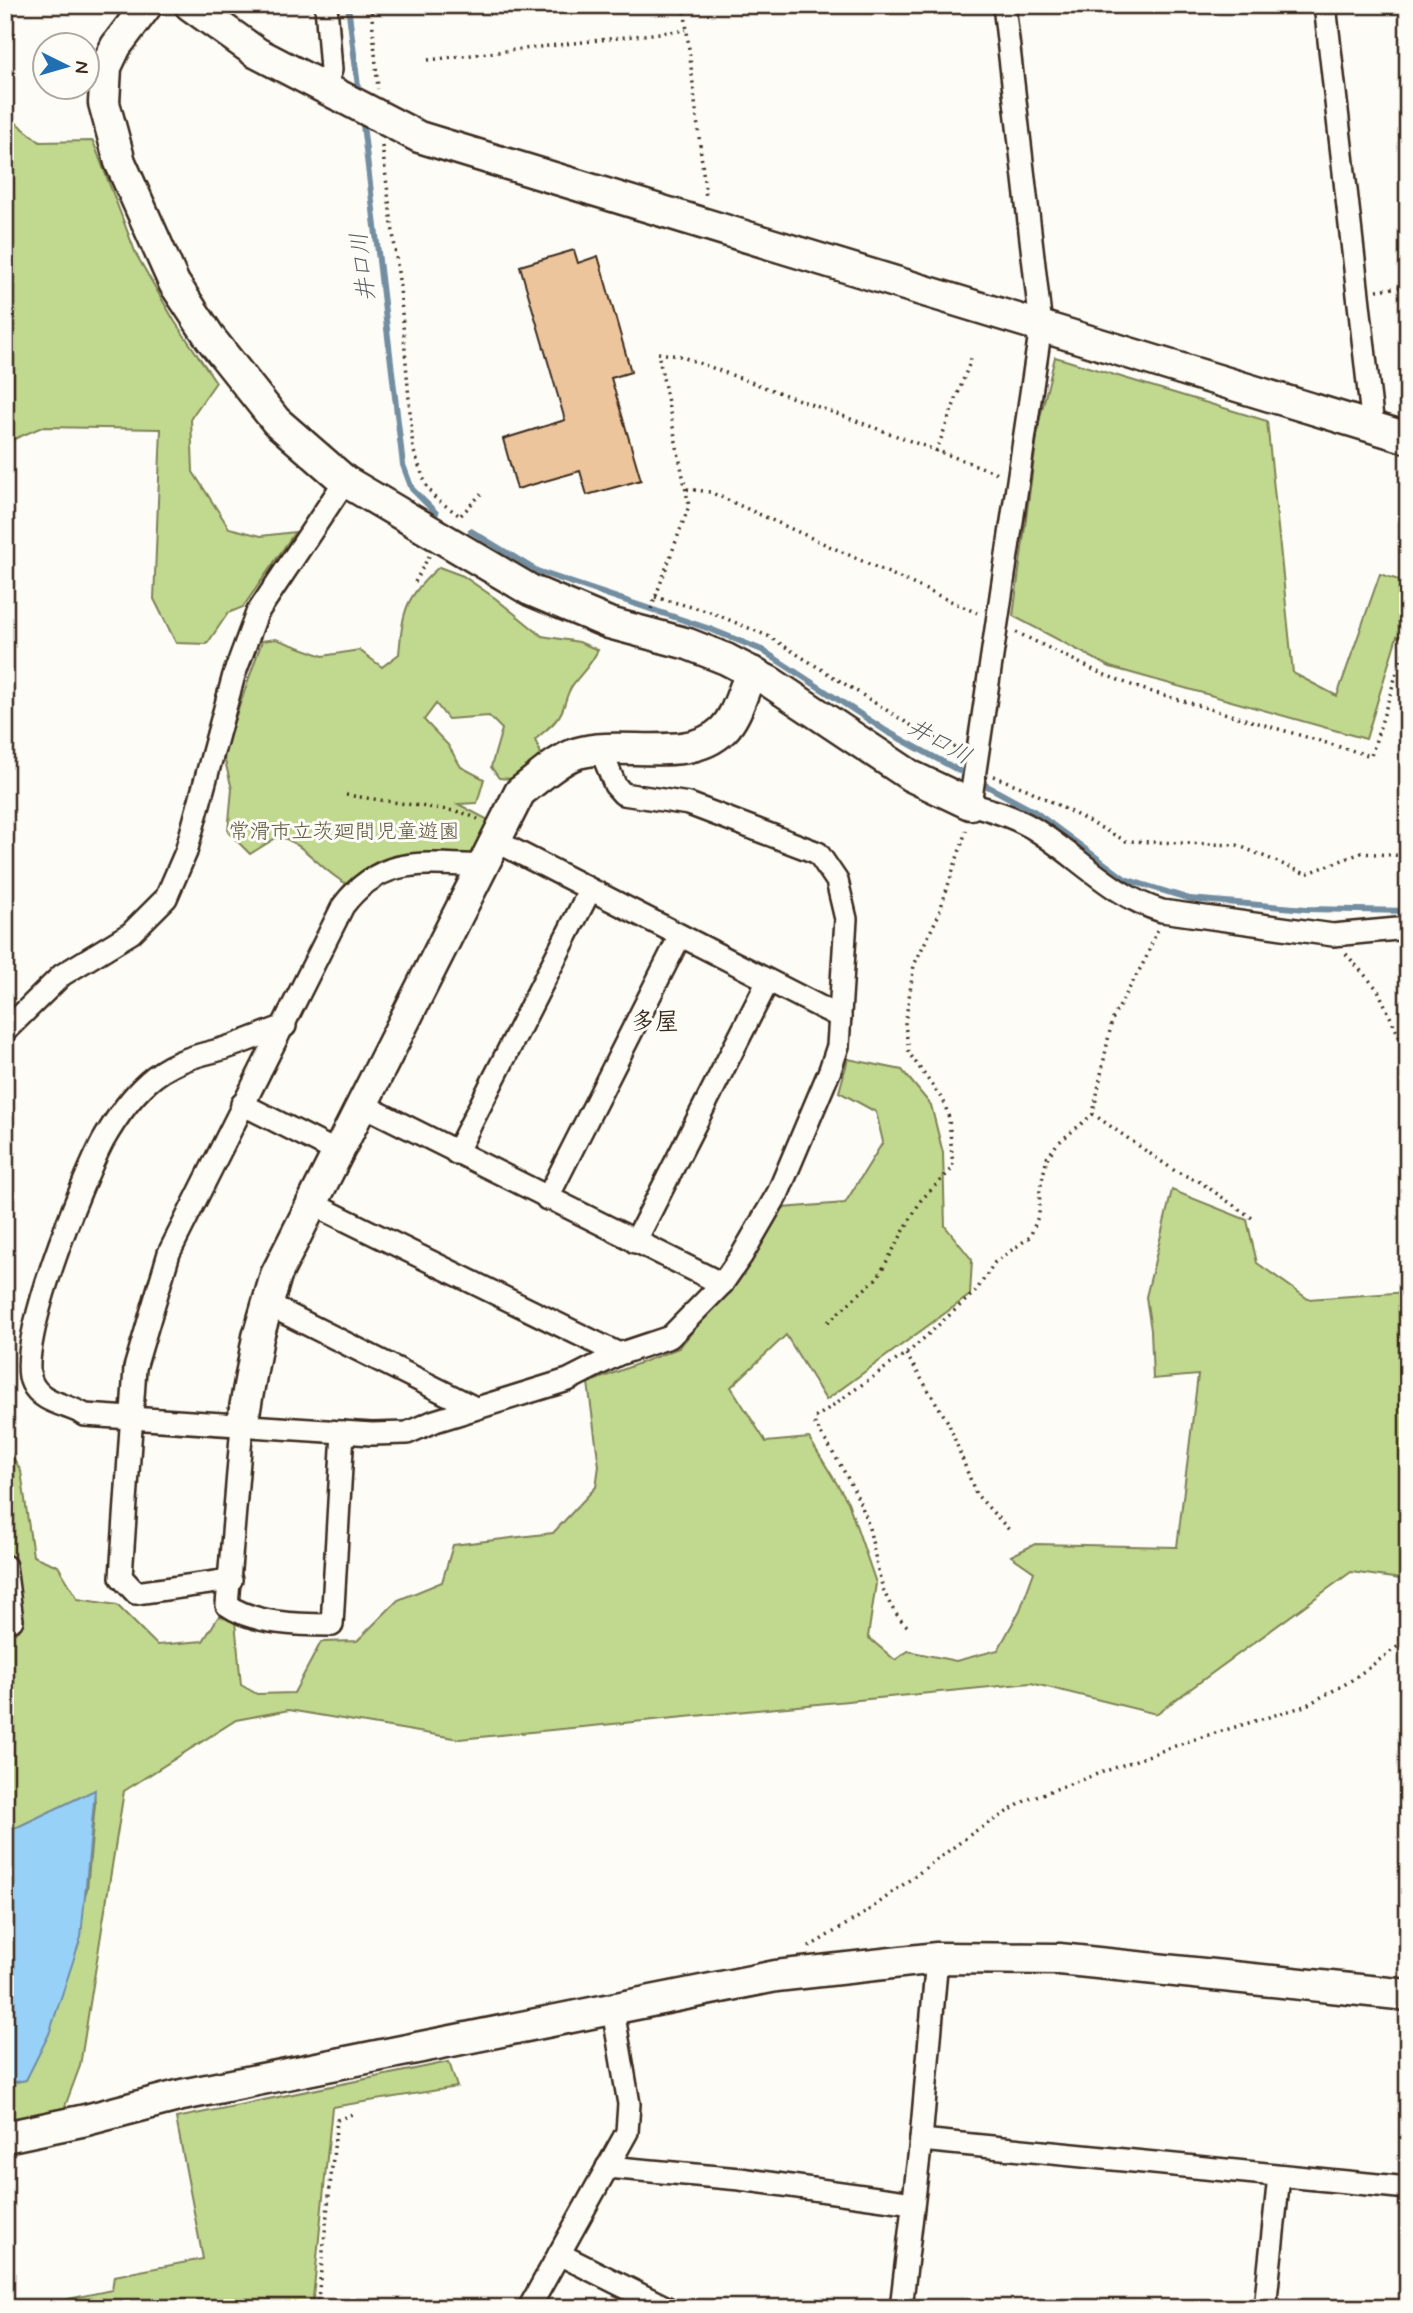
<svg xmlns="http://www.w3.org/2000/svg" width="1413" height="2313" font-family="Mynerve,'Klee One',sans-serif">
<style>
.green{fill:#c1d88f;stroke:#7e8156;stroke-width:2}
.water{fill:#98d1f8;stroke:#738ea1;stroke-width:2}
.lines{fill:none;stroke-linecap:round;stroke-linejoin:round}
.stream{stroke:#738ea1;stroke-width:6}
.building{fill:#ecc59c;stroke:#3b2a1e;stroke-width:2}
.street-casing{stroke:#3b2a1e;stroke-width:26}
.secondary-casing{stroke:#3b2a1e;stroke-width:35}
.path{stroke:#3b2a1e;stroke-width:3.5;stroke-dasharray:2 5;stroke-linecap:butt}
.street{stroke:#fdfcf7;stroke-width:21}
.secondary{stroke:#fdfcf7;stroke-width:30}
.labels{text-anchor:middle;stroke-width:6;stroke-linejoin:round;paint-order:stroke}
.park-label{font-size:21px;fill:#5c563a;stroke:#fdfcf7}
.water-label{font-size:23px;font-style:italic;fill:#575c5f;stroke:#fdfcf7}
.quarter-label{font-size:24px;font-weight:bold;fill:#3b2a1e;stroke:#fdfcf7}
</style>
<rect width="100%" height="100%" fill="#fdfcf7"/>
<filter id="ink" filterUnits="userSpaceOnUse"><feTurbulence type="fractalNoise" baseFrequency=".0143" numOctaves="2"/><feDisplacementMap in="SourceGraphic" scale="14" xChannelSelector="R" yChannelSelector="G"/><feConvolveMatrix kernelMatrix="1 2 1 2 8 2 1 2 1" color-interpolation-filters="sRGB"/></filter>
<g filter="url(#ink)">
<g class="green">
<path d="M5,114L40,142L93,141L136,254L175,322L216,382L191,418L193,472L229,528L261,536L295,532L243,607L228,613L207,644L176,643L154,599L161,429L42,427L5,443Z"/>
<path d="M1055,357L1267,421L1293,673L1337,696L1380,574L1408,583V639L1397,636L1366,739L1110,667L1013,616L1039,422Z"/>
<path d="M439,567L463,576L495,598L542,636L579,642L598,650C589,668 582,672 572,686C566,695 566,702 562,711C557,723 544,731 535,740L542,756L512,779L499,778L491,767L502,729L489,716L448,719L436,704L424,720L448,745L461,767L484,779L477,803L458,804L496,824L475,856C426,854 383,842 349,885C323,873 307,845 279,836L250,854L228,832L232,789L223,753L262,641L276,639L323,656L359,650L382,667L399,654C403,610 405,597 439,567Z"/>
<path d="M848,1059L902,1070L931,1105L943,1153L945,1226L972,1260L970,1295L826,1400L786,1335L731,1387L766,1442L809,1438L848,1502L876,1583L868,1637L895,1660L908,1651L956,1661L998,1650L1020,1610L1034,1572L1011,1556L1035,1544L1177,1547L1198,1375L1153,1379L1151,1330L1146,1297L1172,1190L1247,1220L1257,1263L1308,1299L1408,1292V1580L1351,1572L1156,1714L1031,1683L460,1739L289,1710L236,1720L124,1791L80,2066L64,2109L5,2121V2084L26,2080L87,1889L95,1804L94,1791L5,1833V1444L21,1471L33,1556L58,1566L78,1599L117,1605L157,1645L203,1641L219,1616L235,1621L241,1685L257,1694L294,1693L321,1642L357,1641L398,1600L442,1582L453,1545L553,1533L596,1487L599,1466L588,1383L679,1348L732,1284L782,1208L845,1203L883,1142L876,1112L839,1092Z"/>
<path d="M449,2062L457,2087L332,2107L312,2308H25L112,2290L114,2276L203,2259L176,2118Z"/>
</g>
<path class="water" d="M95,1790L81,1937L49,2034L26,2080L5,2084V1833Z"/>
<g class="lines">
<g class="stream">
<path d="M348,5L359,95"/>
<path d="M362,116L403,465L412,489L436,513"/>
<path d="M471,531L537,571L710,629L762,650L886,731L1035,812L1125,879L1190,899L1306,909L1408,911"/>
</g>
</g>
<path class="building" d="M574,250L578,263L598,256L631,372L611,378L641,480L587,495L580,471L517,489L503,439L565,420L520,266Z"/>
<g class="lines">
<g class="street-casing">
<g id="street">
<path d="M1004,5L1041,326L970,804C991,810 1012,816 1031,827C1076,854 1111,896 1162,911L1333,935L1408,928"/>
<path d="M1325,5L1373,427"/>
<path d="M324,87L331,70L326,5"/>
<path d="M496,841L840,1017"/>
<path d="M285,1026C262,1034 239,1045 215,1051C190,1057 168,1064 148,1082C130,1098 115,1120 103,1141C83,1179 14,1347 32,1383C42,1404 68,1404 85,1415L372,1434L407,1433L435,1421L568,1380L619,1354L670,1337L722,1284L742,1255L778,1193L830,1070L838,1046L846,919L837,881L818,853L689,804L623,794L615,785L600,748"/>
<path d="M5,1031L62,975L131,933L166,898L186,852L234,675L257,613L345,481"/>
<path d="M242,1104L339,1153"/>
<path d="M363,1105L722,1284"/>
<path d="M456,1153L590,890"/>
<path d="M547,1199L680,936"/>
<path d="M313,1204L619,1354"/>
<path d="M635,1242L768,981"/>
<path d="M267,1304L475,1408"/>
<path d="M242,1425L227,1605C254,1624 299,1625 332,1625L343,1432"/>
<path d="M5,1566L12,1620"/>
<path d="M231,1580L136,1593L121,1577L135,1368L169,1253L343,906C382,854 427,864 484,866"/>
<path d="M921,2140L1408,2188"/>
<path d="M607,2167L740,2179L913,2203"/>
<path d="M559,2254L667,2308"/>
<path d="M529,2308L627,2132L629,2104L613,2010"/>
<path d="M901,2308L921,2140L937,1958"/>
<path d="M1265,2308L1279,2176"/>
</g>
</g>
<g class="secondary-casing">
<g id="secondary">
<path d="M147,5L116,46L106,67L104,103L120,162L174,283L211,339L276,421L345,481L530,590L609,623L688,644L726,659L770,682L911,776L970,804"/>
<path d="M190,5L257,53L419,137L1408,438"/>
<path d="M242,1425L258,1337L276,1275L520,792C537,780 558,759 578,753C622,740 689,764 723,730C738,715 742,691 752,672"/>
<path d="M5,2137L86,2120L182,2095L776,1976L937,1958L1059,1959L1408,1995"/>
</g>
</g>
<g class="path">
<path d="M371,5L378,89"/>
<path d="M684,5L706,198"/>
<path d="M428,60L686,30"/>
<path d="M382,146L400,288L413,449L426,485L435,498L460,516"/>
<path d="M1377,290L1408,286"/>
<path d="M936,452L973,354"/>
<path d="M687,489L710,492L977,613"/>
<path d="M461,515L481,494"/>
<path d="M415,582L429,556"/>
<path d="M655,597L710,612L768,636L920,731L958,749"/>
<path d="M651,609L689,506L658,353L680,356L1000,474"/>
<path d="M1016,632L1100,673L1142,689L1371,756L1402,656L1408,650"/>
<path d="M993,776L1029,790L1126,841L1237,845L1306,874L1361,853L1408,856"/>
<path d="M346,795L461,812L478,819"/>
<path d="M1157,930L1146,958L1112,1020L1093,1114L1175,1171L1200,1182L1252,1218"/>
<path d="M1346,954L1378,990L1408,1056"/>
<path d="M828,1322L878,1277L921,1200L953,1168L949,1118L944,1102L909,1053L905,1024L914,965L938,916L967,828"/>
<path d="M906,1354L948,1422L976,1494L1011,1532"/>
<path d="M907,1626C874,1595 879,1555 865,1515C854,1485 832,1451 815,1424V1418L912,1349L976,1291L995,1262L1030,1237L1039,1214L1040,1189L1047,1158L1057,1144L1093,1114"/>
<path d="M809,1947L865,1913L974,1832L1028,1799L1192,1740L1305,1706L1349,1682L1408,1639"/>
<path d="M317,2308L337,2120L355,2113"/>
</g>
<use href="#street" class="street"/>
<use href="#secondary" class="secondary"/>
</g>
</g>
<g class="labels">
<g class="park-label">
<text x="344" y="838">常滑市立茨廻間児童遊園</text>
</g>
<g class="water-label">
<text transform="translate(362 267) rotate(-97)" y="8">井口川</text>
<text transform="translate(940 741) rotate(29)" y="8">井口川</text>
</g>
<g class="quarter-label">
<text x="655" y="1029">多屋</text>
</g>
</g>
<rect width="1413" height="2313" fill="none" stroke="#fdfcf7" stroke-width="28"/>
<rect x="14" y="14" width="1385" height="2285" fill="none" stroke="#3b2a1e" stroke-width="2.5" filter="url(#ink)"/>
<g transform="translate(66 66) rotate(95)"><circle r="33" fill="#fdfcf7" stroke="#afa8a0" stroke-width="2"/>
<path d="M0-5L12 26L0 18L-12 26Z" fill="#1f6fb2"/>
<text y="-10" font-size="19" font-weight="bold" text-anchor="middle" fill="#3b2a1e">N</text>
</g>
</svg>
